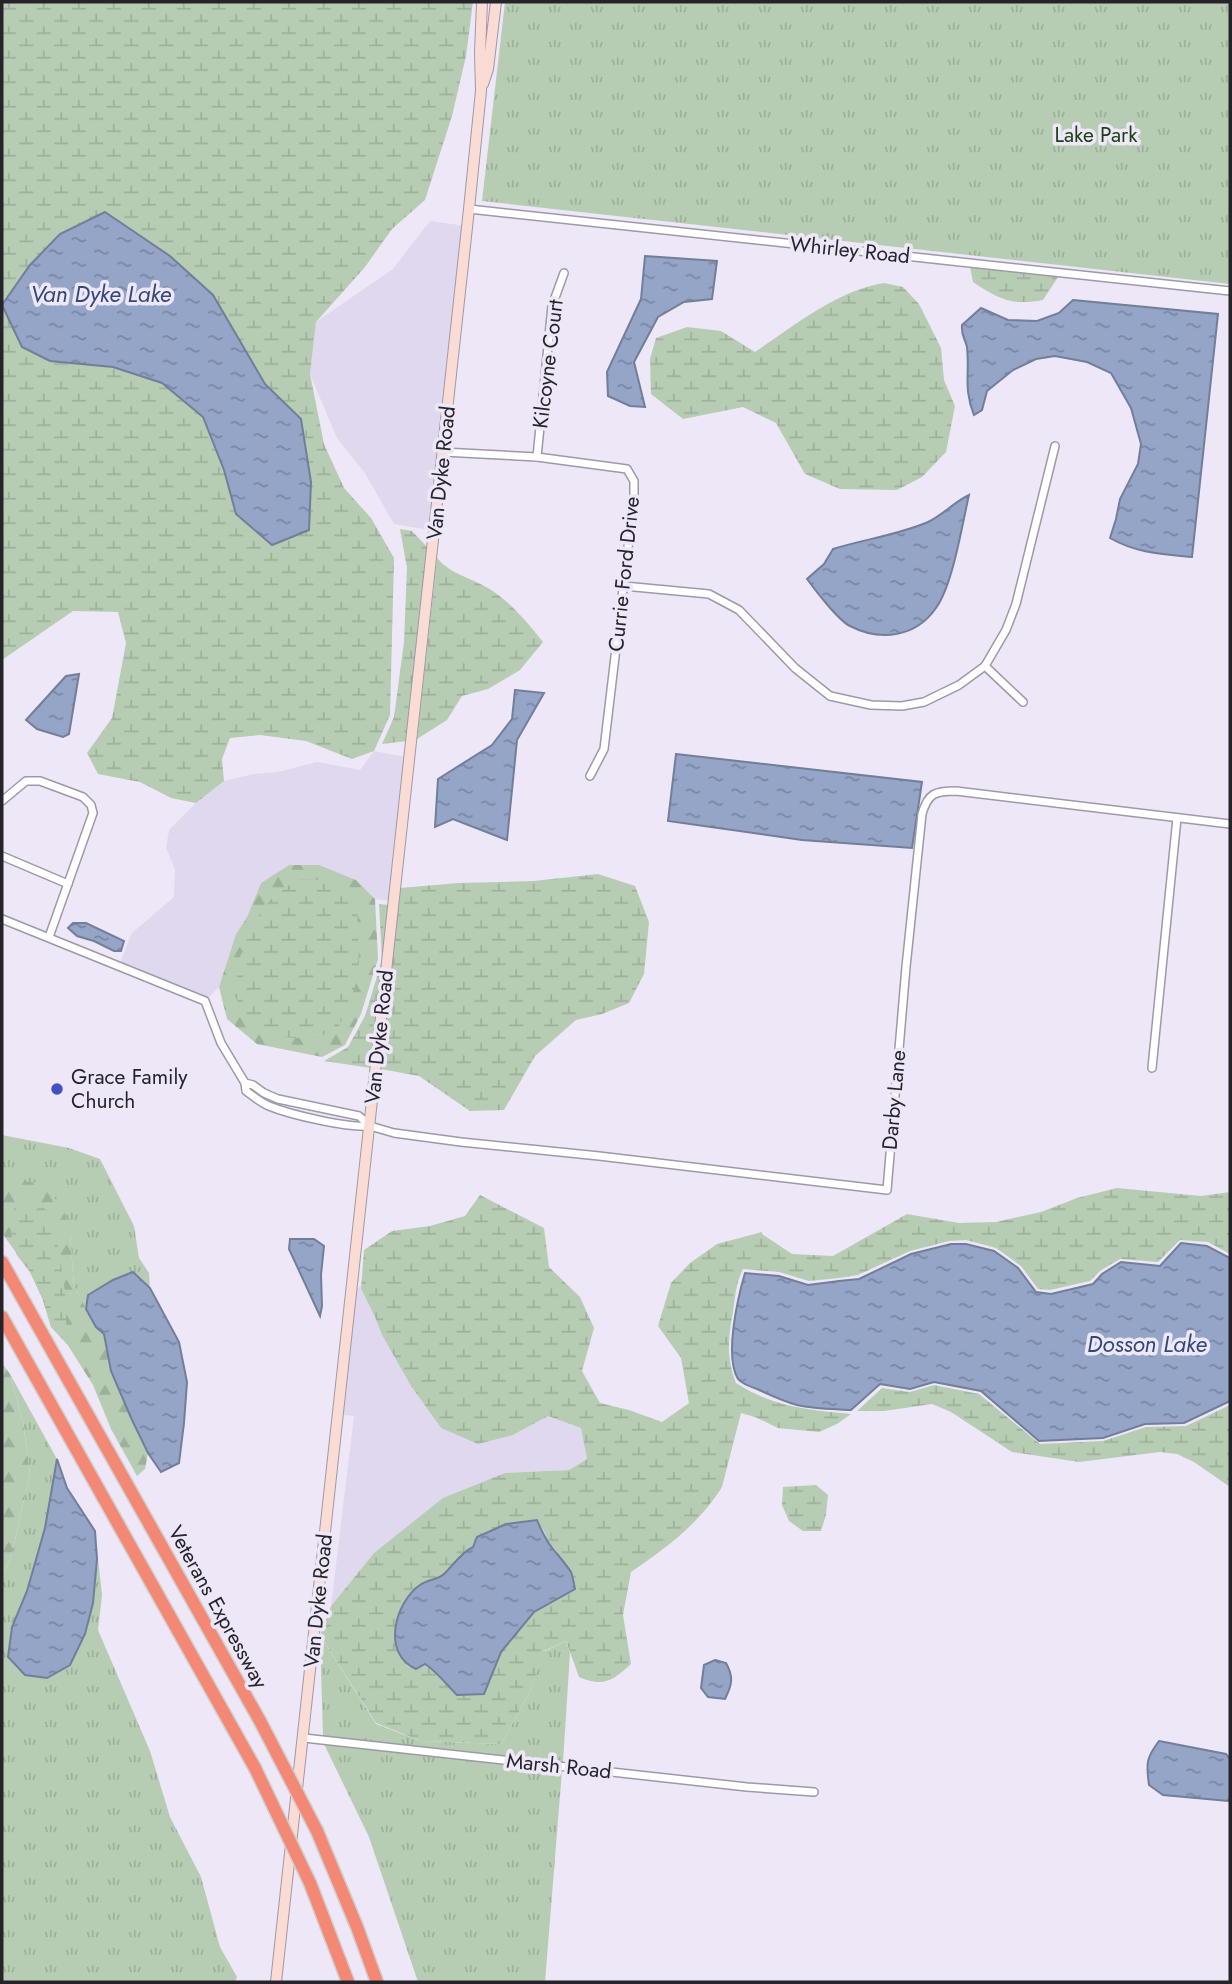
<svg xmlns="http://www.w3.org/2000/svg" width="1232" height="1984" font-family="Jost,sans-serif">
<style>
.built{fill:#e0d8ef}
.grass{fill:url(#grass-tufts)}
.forest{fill:url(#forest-firs)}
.wetland{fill:url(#wetland-marsh);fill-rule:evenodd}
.water{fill:url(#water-ripples);stroke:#737e99;stroke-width:2}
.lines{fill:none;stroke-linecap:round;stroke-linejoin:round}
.street-casing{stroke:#9e99a8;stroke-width:10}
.secondary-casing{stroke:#9e99a8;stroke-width:12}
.highway-casing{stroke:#cfcfd0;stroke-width:15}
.street{stroke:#fff;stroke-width:7}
.secondary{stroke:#fbdcd5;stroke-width:10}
.highway{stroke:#f38974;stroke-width:12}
.highway-bridge-casing{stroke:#cfcfd0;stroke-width:15;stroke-linecap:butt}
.highway-bridge{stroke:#f38974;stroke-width:12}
.poi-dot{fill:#4151c5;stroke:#ede7f8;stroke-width:2.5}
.labels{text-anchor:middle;stroke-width:7;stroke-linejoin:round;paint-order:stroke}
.park-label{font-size:21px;fill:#1c4214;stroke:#ede7f8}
.street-label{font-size:21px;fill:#26242a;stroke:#ede7f8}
.poi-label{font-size:21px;fill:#26242a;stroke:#ede7f8;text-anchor:start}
.water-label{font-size:23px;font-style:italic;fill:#324878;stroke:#ede7f8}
</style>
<defs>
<pattern id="grass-tufts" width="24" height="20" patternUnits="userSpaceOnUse" patternTransform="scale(1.75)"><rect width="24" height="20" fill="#b7cdb3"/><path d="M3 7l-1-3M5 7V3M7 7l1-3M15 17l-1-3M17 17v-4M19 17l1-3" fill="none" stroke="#9db09a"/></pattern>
<pattern id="forest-firs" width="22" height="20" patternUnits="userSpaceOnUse" patternTransform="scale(1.75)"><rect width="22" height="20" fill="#b7cdb3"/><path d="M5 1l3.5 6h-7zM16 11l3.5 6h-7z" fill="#9db09a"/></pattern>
<pattern id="wetland-marsh" width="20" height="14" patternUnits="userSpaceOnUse" patternTransform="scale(1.75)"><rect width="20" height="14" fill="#b7cdb3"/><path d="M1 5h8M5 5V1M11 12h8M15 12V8" fill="none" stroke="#9db09a"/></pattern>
<pattern id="water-ripples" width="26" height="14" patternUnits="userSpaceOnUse" patternTransform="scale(1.75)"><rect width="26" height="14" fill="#94a5c8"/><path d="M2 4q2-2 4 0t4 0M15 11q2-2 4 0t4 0" fill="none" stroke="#7986a3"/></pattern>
</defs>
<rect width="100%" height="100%" fill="#ede7f8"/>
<g class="built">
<path d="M430,221L466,226L430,530L394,524L365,473L337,438L310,374L316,322L393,269Z"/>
<path d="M374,751L405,757L392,859L390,901L375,899L356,880L319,866L289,865L261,884L247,917L236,934L219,987L205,1001L119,965L132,933L174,897L175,869L166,848L169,830L196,803L224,781L254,774L278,772L317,762L360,770Z"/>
<path d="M361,1285V1290L375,1317L382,1335L411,1386L441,1428L513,1435L548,1416L581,1428L587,1459L569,1470L505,1473L374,1553L331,1606L354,1416L343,1415L356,1290Z"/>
</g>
<g class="grass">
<path d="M505,2H1230V284L482,201Z"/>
<path d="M2,1135L69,1148L100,1159L134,1226L139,1258L149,1273L150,1288L133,1272L113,1280L88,1294L86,1309L74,1286L70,1234L2,1186Z"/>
<path d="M10,1374L57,1459L67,1488L95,1531L102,1595L98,1630L150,1751L170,1817L201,1877L220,1947L237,1977L235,1982H2V1576L11,1558L30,1473L23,1422Z"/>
<path d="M320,1635L376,1724L421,1741L501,1744L531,1690L543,1652L566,1641L570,1653L563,1762L323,1736Z"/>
<path d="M324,1744L562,1771L545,1982H418L369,1837Z"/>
</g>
<g class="forest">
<path d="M289,865H319L356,880L375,899L378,959L361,1014L345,1045L322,1057L257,1044L227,1019L219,987L236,934L247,917L261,883Z"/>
<path d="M13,1180L38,1183L63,1206L70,1234L74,1286L96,1327L104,1334L111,1371L148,1453L145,1469L137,1476L111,1429L93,1385L67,1344L51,1327L43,1300L30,1272L2,1233V1186Z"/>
<path d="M2,1363L10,1374L23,1422L30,1473L11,1558L2,1576Z"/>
</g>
<g class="wetland">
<path d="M2,2H473L466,56L452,116L425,200L392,229L365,267L316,322L310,374L324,444L344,488L371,518L394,558L390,715L374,751L352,759L306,741L260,735L230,738L222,759L224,781L196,803L171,798L140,782L98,774L87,753L112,718L126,643L118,612L73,611L2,660Z"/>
<path d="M970,267L1058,277L1043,300C1012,306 998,299 973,282Z"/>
<path d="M884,283L903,287L919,304L941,348L944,380L955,406L946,452L922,477L897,490L840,489L805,474L776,423L743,407L683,419L651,394L650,359L656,338L687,327L721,331L755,352C792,327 838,290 884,283Z"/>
<path d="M400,529L412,531L428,548L407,741L382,744L394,717L404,642L407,568Z"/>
<path d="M437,558C450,574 471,578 488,588C511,602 527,622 543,642L520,670L488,689L462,696L447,720L417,739Z"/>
<path d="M598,874L635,886L649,922L644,974L629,1003L602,1014L576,1020L535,1056L504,1110L470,1111L419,1076L381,1069L400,888L458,883L534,881Z"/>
<path d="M297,879L330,880L357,894L359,974L349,1004L338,1028L314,1039L281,1037L250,1028L234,994L239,961L248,930L270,900Z"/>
<path d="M379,904L389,905L371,1068L324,1061L348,1047L365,1016L382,960Z"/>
<path d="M1117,1188L1201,1196L1230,1192V1254L1208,1242L1180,1240L1158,1262L1120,1259L1100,1271L1090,1281L1050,1290L1038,1289L1021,1266L996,1248L966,1240L949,1241L910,1251L858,1275L839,1278L809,1281L779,1272L743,1269C736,1283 735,1297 733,1312C728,1337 726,1358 736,1383C773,1407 808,1410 851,1414L837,1424L819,1432L778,1428L755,1417L741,1413L722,1487C700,1523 665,1549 631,1572L623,1615L631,1664C613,1680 604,1688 579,1677L566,1641L544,1651L531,1690L501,1744L421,1741L376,1723L320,1635L331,1606L374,1553L443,1498L505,1473L569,1470L587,1459L581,1428L548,1416L513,1435L478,1444L441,1428L411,1386L382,1335L375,1317L361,1289L364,1250L392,1231L430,1226L465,1216L480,1195L544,1228L549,1267L580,1297L594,1328L582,1371L600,1403L629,1410L662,1422L689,1403L681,1358L658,1326L671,1283L690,1263L717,1244L762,1232V1234L792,1254L833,1256L907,1214L959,1223L996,1222L1041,1212L1077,1198ZM537,1520L545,1533L548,1544L554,1548L572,1573L574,1589L534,1611L501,1652L484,1694L457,1695C447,1686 436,1670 425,1664L416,1669L408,1666L397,1651L422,1583L443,1576L451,1565L473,1547L478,1537L506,1524Z"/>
<path d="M40,1204L54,1219L65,1291L67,1344L51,1327L43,1300L30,1272L16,1254L11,1234L14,1208Z"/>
<path d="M934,1385L979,1394L1040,1444L1103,1441L1146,1427L1186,1426L1230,1405V1487L1194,1462L1177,1454L1160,1452L1079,1462L1012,1452L951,1412L932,1404L884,1411H857L882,1388L910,1392Z"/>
<path d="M816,1485L828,1495L826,1515L821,1531H803L789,1521L782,1505L783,1487Z"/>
</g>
<g class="water">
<path d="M105,212L170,256L213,295L265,384L301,419L311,482L309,530L272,545L236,514L224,470L203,417L162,383L113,367L50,361L22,347L2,305L30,265L60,234Z"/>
<path d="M645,256L717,261L712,299L684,302L658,317L634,362L645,407L630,406L608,396L607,372L641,299Z"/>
<path d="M1073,300L1218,314L1192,557C1161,554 1136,553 1110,538L1116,519L1120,499L1138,464L1141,444L1131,408L1111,373L1087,362L1055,356L1036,359L1013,370L987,391L982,410L974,415C963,388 970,373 967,347C965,338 961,336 962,325L981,308L1008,320L1037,321L1059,313Z"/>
<path d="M969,495C962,525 953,584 936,608C916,637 881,642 850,626C839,621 815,590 807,579L824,564L833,549C865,539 898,535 928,522C943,515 954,502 969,495Z"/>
<path d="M79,674L69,734L63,737L37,729L26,720L66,676Z"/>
<path d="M515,690L544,693L517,740L507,840L453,819L435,827L438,779L492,745L512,719Z"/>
<path d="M676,754L922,782L912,848L802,840L668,821Z"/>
<path d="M73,923H86L124,941L121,951H114L94,941L77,936L68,928Z"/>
<path d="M290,1239H314L324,1246L321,1275L322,1306L320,1316L289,1249Z"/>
<path d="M1181,1243L1207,1246L1230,1258V1401L1184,1423L1145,1424L1103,1438L1039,1441L981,1391L934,1382L910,1389L880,1384L851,1410C834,1409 814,1409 797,1405C783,1401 770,1395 757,1389C751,1387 742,1384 738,1379C724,1356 738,1297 745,1273L779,1276L808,1285L839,1281L859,1279L911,1254L951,1244H966L994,1251L1018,1268L1036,1292L1051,1294L1093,1284L1102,1274L1121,1262L1160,1266Z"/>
<path d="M133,1272L150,1288L179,1342L187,1382L184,1423L179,1463L161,1472L148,1453L132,1420L111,1371L104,1334L96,1327L86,1309L88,1295L113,1280Z"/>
<path d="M57,1459L67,1488L95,1531L97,1559L93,1603L85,1634L70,1665L47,1678L25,1675L8,1657L12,1627L27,1591L45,1528Z"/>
<path d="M537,1520C539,1525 547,1542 550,1545C556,1553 566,1564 571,1572C573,1577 574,1584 575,1589L534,1612L501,1652L484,1694L457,1695C448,1686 435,1670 425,1664L416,1669C381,1654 395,1602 420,1585C428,1579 439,1580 445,1573C455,1563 461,1553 473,1547L477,1537L506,1524Z"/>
<path d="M715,1660L726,1663C734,1677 732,1685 725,1699L708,1697L701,1688L704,1665Z"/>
<path d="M1159,1741L1226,1754L1230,1759V1796L1228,1801L1163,1795L1149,1785C1146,1764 1146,1758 1159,1741Z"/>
</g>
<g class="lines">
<g class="street-casing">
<g id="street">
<path d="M469,209L1230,291"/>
<path d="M443,452L537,457L627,469L634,481V497L604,749L590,776"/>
<path d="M537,457L552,306L564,273"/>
<path d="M624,586L709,594L739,610L795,668L830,696L871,705L902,706L924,702L959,685L985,666L1006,630L1016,604L1055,446"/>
<path d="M985,666L1023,702"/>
<path d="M2,801L26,781H40L83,797L91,805L93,813L49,937"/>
<path d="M2,856L68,884"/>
<path d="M2,919L205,1001L221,1043L245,1083L246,1091C253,1096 261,1103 269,1106C291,1115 348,1128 370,1126"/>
<path d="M1152,1068L1177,818"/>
<path d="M245,1083L253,1085L264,1093L278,1099L359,1116L370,1126L394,1133L461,1142L599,1156L887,1190L906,967L922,814C928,793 935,791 956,791L1230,824"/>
<path d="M304,1738L747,1787L814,1792"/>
</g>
</g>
<g class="secondary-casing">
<g id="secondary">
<path d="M483,84L488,69L496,2"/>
<path d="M276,1982L469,209L481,91L480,53L482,2"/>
</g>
</g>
<g class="highway-casing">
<g id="highway">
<path d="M2,1262L260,1721"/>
<path d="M2,1317L255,1768"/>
<path d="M317,1831L357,1927L377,1982"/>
<path d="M310,1883L348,1982"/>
</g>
</g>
<use href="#street" class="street"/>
<use href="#secondary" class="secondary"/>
<use href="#highway" class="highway"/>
<g class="highway-bridge-casing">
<g id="highway-bridge">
<path d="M260,1721L317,1831"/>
<path d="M255,1768L310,1883"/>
</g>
</g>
<use href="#highway-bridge" class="highway-bridge"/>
</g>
<circle class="poi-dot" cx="57" cy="1089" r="7"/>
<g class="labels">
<g class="park-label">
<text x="1096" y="142">Lake Park</text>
</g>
<g class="street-label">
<text transform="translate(850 250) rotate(6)" y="7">Whirley Road</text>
<text transform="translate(548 364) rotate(-83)" y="7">Kilcoyne Court</text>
<text transform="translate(441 473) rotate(-84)" y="7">Van Dyke Road</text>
<text transform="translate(624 574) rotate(-84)" y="7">Currie Ford Drive</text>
<text transform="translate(379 1037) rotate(-84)" y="7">Van Dyke Road</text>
<text transform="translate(894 1100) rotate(-85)" y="7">Darby Lane</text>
<text transform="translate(318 1601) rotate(-84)" y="7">Van Dyke Road</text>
<text transform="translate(218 1607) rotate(61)" y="7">Veterans Expressway</text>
<text transform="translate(559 1766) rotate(6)" y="7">Marsh Road</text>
</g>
<g class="poi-label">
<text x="71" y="1084">Grace Family<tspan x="71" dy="24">Church</tspan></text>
</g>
<g class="water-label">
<text x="101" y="302">Van Dyke Lake</text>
<text x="1147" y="1352">Dosson Lake</text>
</g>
</g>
<rect width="1232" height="1984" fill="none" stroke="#26242a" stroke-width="7"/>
</svg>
